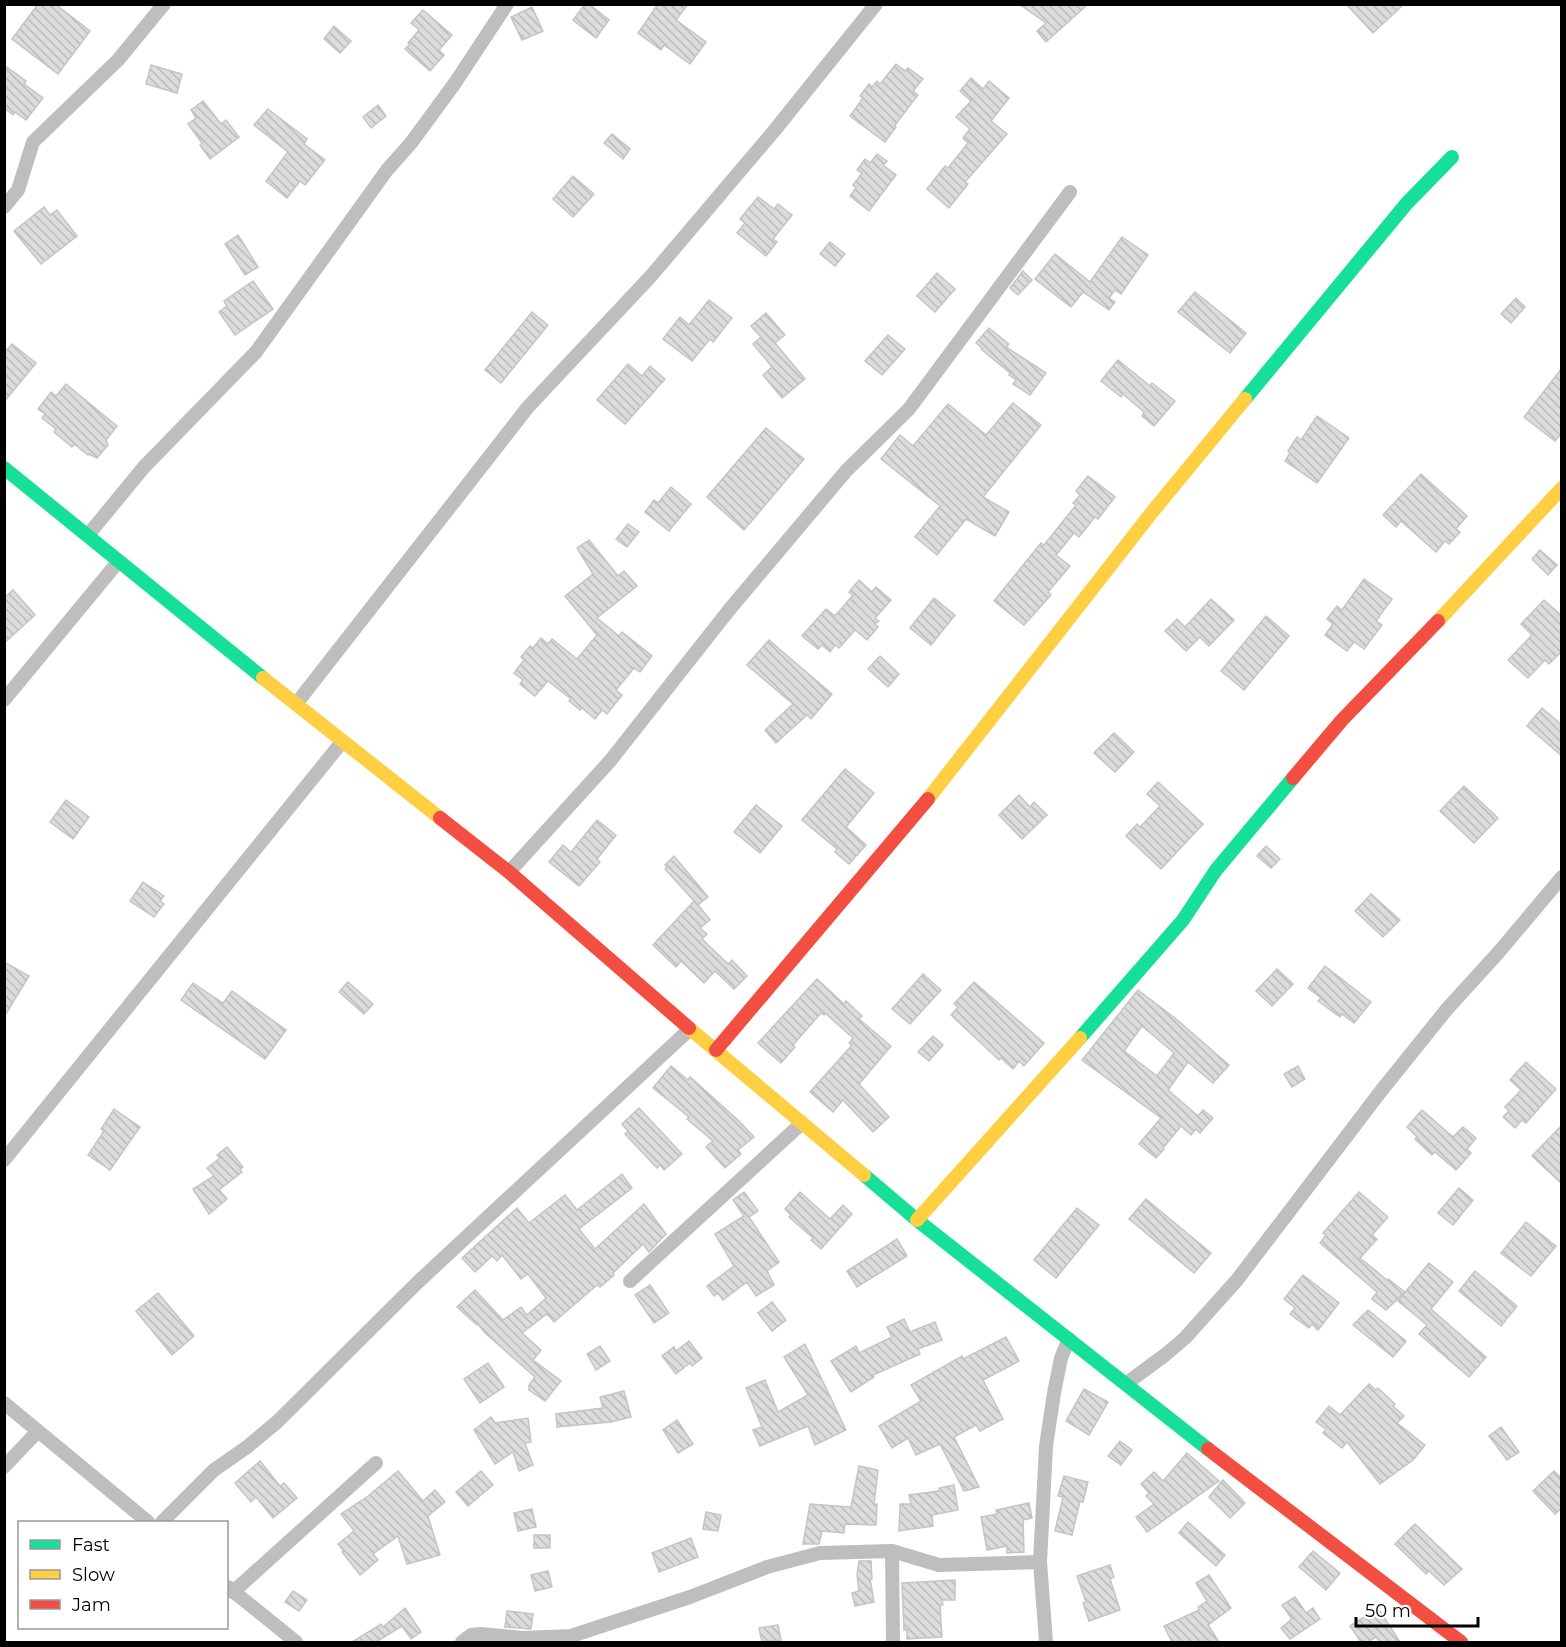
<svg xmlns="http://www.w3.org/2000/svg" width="1566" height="1647" font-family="Montserrat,sans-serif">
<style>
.building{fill:url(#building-back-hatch);stroke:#c5c5c5;stroke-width:1.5;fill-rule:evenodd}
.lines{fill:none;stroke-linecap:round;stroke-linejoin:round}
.street{stroke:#bebebe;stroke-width:14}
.fast{stroke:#16e098;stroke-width:14}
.slow{stroke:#ffcf43;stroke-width:14}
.jam{stroke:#f24e42;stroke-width:14}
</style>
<defs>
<pattern id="building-back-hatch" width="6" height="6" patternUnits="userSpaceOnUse" patternTransform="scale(1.5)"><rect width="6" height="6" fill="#dcdcdc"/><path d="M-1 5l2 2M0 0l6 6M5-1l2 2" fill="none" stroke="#bbb"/></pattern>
</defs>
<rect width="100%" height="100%" fill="#fff"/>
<g class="building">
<path d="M38,4H55L90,31L58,74L12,39Z"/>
<path d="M585,4H589L609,20L596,38L573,20Z"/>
<path d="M658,4H688L676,20L706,42L690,64L664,45L661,50L638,33Z"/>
<path d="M1019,4H1088L1046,42L1037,31L1046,23Z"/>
<path d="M1346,4H1404L1373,33Z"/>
<path d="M532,7L543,31L522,40L511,17Z"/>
<path d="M423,10L452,35L439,50L444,55L430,71L405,49L410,44L408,43L419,30L411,23Z"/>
<path d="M334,26L351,41L340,53L324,39Z"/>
<path d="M896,64L905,71L908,68L923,79L913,91L918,95L895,125L896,127L885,142L850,116L863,98L860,96L869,84L872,87L877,81L880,84Z"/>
<path d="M4,65L26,81L24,84L43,98L26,120L15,112L13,115L4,108Z"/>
<path d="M151,65L182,74L177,93L146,84Z"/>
<path d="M971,78L983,89L989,81L1009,98L991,121L1007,134L965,182L968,184L949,208L927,189L945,166L948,168L968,143L963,138L970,129L956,117L971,101L960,91Z"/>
<path d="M203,101L221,124L226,120L239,137L210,159L200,145L202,143L188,124L196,118L191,110Z"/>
<path d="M378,105L386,116L371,128L363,117Z"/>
<path d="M268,109L307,139L304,144L325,160L305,185L300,181L287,198L266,181L288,152L254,125Z"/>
<path d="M612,134L630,149L623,159L604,143Z"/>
<path d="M877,154L887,161L883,165L896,175L869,211L850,196L856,188L853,185L862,173L857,170L865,159L870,163Z"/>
<path d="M573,176L594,194L573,217L553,199Z"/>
<path d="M758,197L774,209L778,204L792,215L773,239L777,242L766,256L737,233L745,223L740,219Z"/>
<path d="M44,207L50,215L57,210L77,236L41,264L14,231Z"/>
<path d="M238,235L258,267L245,275L225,244Z"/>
<path d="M1122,237L1148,255L1121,294L1115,290L1109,298L1115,302L1109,310L1083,292L1071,307L1035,279L1055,254L1090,282Z"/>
<path d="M830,242L845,254L835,266L820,254Z"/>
<path d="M1023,271L1032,280L1018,295L1010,288Z"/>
<path d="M937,273L955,289L935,312L917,296Z"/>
<path d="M253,281L273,309L235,335L219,312L227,306L224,301Z"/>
<path d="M1195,292L1246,333L1230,353L1178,312Z"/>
<path d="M1516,298L1525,307L1511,323L1501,314Z"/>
<path d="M709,300L732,318L713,342L710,339L692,361L663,339L680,317L689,325Z"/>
<path d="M532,312L548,325L501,383L485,370Z"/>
<path d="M766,313L785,335L775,343L805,379L782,398L763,375L772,367L753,344L761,337L751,326Z"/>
<path d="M989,328L1009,344L1006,347L1046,373L1030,395L1013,384L1016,380L1009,375L1010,373L981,349L982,348L976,343Z"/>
<path d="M888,335L905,349L882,375L865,361Z"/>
<path d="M12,344L36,363L4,402V353Z"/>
<path d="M1118,360L1150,386L1152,383L1175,401L1154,426L1142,416L1144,412L1123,394L1121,397L1101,381Z"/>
<path d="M628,364L642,376L650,366L665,379L625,424L597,400Z"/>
<path d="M1562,368V433L1555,441L1524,417Z"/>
<path d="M66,384L117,426L106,440L108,445L97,458L89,454L88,455L74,444L72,447L54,432L56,429L42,418L45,414L38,409L51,392L56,396Z"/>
<path d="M1013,403L1041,425L983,497L1009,512L995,536L966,519L937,555L915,537L940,506L881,459L900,435L913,446L948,404L986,435Z"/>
<path d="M1317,416L1349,438L1317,483L1285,461L1290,453L1288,451L1297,437L1301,440Z"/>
<path d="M766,428L804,459L744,530L707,497Z"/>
<path d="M1421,474L1467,516L1456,529L1460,532L1449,544L1445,541L1436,552L1401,521L1396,527L1383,515Z"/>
<path d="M1088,476L1115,497L1098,519L1095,517L1079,537L1074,533L1056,555L1070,566L1048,592L1051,595L1024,625L994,601L1041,543L1044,545L1076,505L1073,503L1080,495L1076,491Z"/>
<path d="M671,487L691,504L669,531L645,512L654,500L658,503Z"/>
<path d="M628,524L639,532L627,547L616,539Z"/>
<path d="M589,540L618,576L624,571L637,586L597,618L619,636L622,632L652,656L640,672L634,668L616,690L622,695L607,714L602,710L595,719L582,708L580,710L569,701L571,699L548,681L535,696L520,684L523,680L514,673L524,660L521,657L530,646L533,648L541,638L548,644L552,639L577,659L597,635L565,596L593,574L577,548Z"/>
<path d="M1540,550L1557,565L1548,575L1532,559Z"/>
<path d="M1364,579L1392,599L1376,621L1382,625L1364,649L1354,642L1347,651L1325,635L1333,624L1327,619L1337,606L1342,610Z"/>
<path d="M859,580L872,592L876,587L891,600L875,618L879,621L875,624L878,627L867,640L855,630L839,648L835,645L830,652L822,645L818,649L802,636L826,609L835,616L853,595L849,592Z"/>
<path d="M13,590L35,615L4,643V598Z"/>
<path d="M934,598L955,615L931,645L910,628Z"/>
<path d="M1211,599L1234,620L1209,646L1200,637L1186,651L1165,631L1177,619L1185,627Z"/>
<path d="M1544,600L1562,616V651L1549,664L1545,660L1528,678L1508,660L1532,635L1521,624Z"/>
<path d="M1266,616L1289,636L1244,690L1221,671Z"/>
<path d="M769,640L832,694L811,719L807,715L776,743L765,730L793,704L747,665Z"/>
<path d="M880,656L899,674L888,687L868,669Z"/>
<path d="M1542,708L1562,725V756L1527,726Z"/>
<path d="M1114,733L1134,752L1115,772L1094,753Z"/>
<path d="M845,769L874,793L846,827L866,845L849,864L835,852L837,849L802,820Z"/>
<path d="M1158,782L1203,824L1161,869L1126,836L1137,824L1140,827L1160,806L1147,794Z"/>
<path d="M1464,786L1498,818L1474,843L1440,811Z"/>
<path d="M1019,795L1030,807L1034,802L1047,815L1022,839L999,815Z"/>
<path d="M66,800L89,817L73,839L50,822Z"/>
<path d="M756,805L782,826L760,853L734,832Z"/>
<path d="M597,820L616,835L597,859L600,862L579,886L549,862L563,845L571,852Z"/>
<path d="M1266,846L1280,859L1271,868L1257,856Z"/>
<path d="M674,856L708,897L698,905L710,920L700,928L707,934L702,939L728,964L732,960L747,976L734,989L715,971L704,983L681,961L676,967L653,945L694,901L665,869L667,867L665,865Z"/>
<path d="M143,882L164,896L160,901L164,904L154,917L130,901Z"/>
<path d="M1371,894L1400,920L1383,937L1355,911Z"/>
<path d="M4,962L29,976L4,1017Z"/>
<path d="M1325,966L1371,1002L1354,1023L1342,1014L1340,1017L1318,1001L1321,998L1308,988Z"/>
<path d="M1277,969L1293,984L1272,1006L1256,991Z"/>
<path d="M923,974L941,990L910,1024L892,1009Z"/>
<path d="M817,979L844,1004L846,1001L862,1016L859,1019L891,1046L859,1084L889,1117L873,1132L843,1100L833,1112L810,1092L852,1045L849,1043L853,1038L825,1013L824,1015L821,1013L793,1045L795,1047L781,1063L758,1043Z"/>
<path d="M348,982L373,1004L364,1014L339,992Z"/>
<path d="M974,982L1044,1043L1024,1066L1019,1061L1013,1069L1001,1058L999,1060L951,1015L958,1007L954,1004Z"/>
<path d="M193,983L223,1003L232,991L286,1030L265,1059L181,1000Z"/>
<path d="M1138,990L1175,1018L1229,1065L1213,1083L1188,1062L1168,1090L1198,1116L1203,1110L1213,1118L1200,1133L1196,1129L1191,1135L1181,1126L1163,1148L1164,1149L1156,1158L1139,1144L1161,1118L1082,1060ZM1142,1026L1174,1053L1157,1076L1124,1051Z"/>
<path d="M933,1036L943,1045L929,1061L918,1052Z"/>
<path d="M1526,1062L1556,1089L1526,1123L1522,1120L1515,1128L1503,1117L1509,1111L1505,1107L1521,1090L1510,1080Z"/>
<path d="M671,1066L688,1080L690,1077L739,1121L754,1137L738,1150L741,1154L725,1168L706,1147L713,1141L687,1119L689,1117L653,1088Z"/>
<path d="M1298,1066L1305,1079L1292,1087L1284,1074Z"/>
<path d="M639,1108L682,1154L664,1170L660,1165L657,1168L625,1134L628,1131L622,1124Z"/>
<path d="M114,1109L140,1127L110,1170L88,1155L104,1131L101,1129Z"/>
<path d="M1422,1110L1453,1137L1463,1127L1476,1138L1467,1149L1471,1153L1456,1170L1435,1152L1432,1155L1415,1139L1417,1137L1407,1127Z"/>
<path d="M1562,1125V1184L1532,1156Z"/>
<path d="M227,1147L243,1167L240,1169L242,1172L219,1190L227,1199L209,1214L193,1189L214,1176L207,1168L220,1158L217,1155Z"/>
<path d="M622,1174L632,1188L579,1229L595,1249L644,1204L666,1234L649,1252L643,1244L613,1273L614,1275L600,1287L597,1285L554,1322L547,1314L522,1333L541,1350L533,1360L561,1381L545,1401L529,1390V1385L535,1377L484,1332L478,1324L477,1325L457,1307L475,1290L503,1320L521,1307L527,1315L546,1298L528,1274L521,1279L502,1255L497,1261L492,1256L475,1272L462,1258L517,1208L529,1223L565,1195L577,1210Z"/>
<path d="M1459,1188L1473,1200L1453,1225L1438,1213Z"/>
<path d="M744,1192L758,1211L749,1217L779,1262L767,1271L774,1285L756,1296L747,1282L723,1300L718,1293L714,1296L707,1286L734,1266L715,1234L744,1216L733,1200Z"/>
<path d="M800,1192L830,1219L843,1205L852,1214L821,1249L811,1240L813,1238L789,1217L791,1215L785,1209Z"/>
<path d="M1359,1192L1388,1217L1372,1235L1377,1239L1360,1258L1387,1280L1388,1279L1405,1292L1386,1310L1372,1299L1377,1292L1320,1243L1326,1235L1323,1233Z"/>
<path d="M1146,1199L1211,1253L1194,1273L1129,1219Z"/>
<path d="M1077,1208L1099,1225L1056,1278L1034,1260Z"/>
<path d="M1526,1222L1556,1246L1531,1276L1501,1253Z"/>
<path d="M897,1239L907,1256L857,1287L847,1271Z"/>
<path d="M1429,1263L1453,1282L1431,1309L1486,1357L1469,1377L1419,1334L1427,1325L1398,1301Z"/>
<path d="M1475,1271L1517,1306L1501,1326L1459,1291Z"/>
<path d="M1303,1275L1339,1303L1318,1330L1312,1324L1309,1328L1290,1314L1295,1308L1284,1299Z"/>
<path d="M650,1285L669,1313L654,1323L635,1295Z"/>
<path d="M158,1293L194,1336L172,1355L136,1311Z"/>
<path d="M772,1302L786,1320L772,1331L758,1313Z"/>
<path d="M1368,1310L1406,1341L1393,1357L1353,1325Z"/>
<path d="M904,1319L910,1332L935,1322L942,1340L918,1349L920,1354L873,1375L874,1377L851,1392L831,1361L856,1346L859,1353L892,1337L887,1327Z"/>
<path d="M1006,1337L1019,1361L983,1380L1003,1419L980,1431L976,1425L954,1437L979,1487L964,1491L940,1444L916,1455L908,1438L892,1448L879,1426L921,1401L911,1385L962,1356L963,1359Z"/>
<path d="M689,1341L702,1358L692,1366L690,1363L676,1374L662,1356L674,1347L676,1351Z"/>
<path d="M805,1344L846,1430L815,1445L808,1426L760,1446L753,1430L762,1427L746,1388L765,1380L778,1412L808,1395L784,1357Z"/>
<path d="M600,1346L610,1361L596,1370L587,1354Z"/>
<path d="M488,1363L504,1387L480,1403L464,1379Z"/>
<path d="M1369,1384L1376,1390L1378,1388L1395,1404L1393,1406L1404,1416L1397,1423L1425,1445L1413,1460L1380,1484L1347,1442L1342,1448L1323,1433L1326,1429L1316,1422L1329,1406L1340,1415Z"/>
<path d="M1084,1389L1108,1402L1089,1435L1066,1421Z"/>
<path d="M624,1391L631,1417L611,1422L557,1427L556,1414L603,1408L600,1397Z"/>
<path d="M491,1417L495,1423L528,1418L531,1442L525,1443L533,1465L519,1471L513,1452L495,1464L474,1430Z"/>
<path d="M677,1420L693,1444L678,1453L663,1430Z"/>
<path d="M1501,1427L1519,1452L1507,1460L1489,1436Z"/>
<path d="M1120,1441L1132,1450L1121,1465L1108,1456Z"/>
<path d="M1187,1453L1219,1481L1147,1532L1136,1517L1154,1504L1146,1496L1149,1493L1141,1484L1154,1472L1163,1481Z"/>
<path d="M260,1461L280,1486L284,1483L297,1498L273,1518L256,1497L251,1502L235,1483Z"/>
<path d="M859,1466L878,1470L874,1505L877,1504L876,1525L845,1524L844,1533L822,1531L819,1544H803L810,1504L851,1507Z"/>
<path d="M398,1471L423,1501L435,1490L445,1502L428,1516L440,1555L407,1564L398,1536L373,1554L378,1560L360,1575L342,1552L344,1551L338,1544L354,1531L341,1514L368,1496Z"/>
<path d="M481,1471L493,1485L468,1506L456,1492Z"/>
<path d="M1554,1471L1562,1479V1508L1555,1514L1533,1491Z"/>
<path d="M1064,1476L1088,1482L1083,1502L1080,1501L1072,1535L1055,1531L1063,1497L1058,1496Z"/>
<path d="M1223,1480L1245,1503L1230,1518L1209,1497Z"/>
<path d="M954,1485L958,1510L932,1515L933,1526L899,1531L900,1504H911L909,1495L939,1491V1488Z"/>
<path d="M1029,1503L1032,1518L1023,1520L1024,1552L1007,1553V1546L987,1550L981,1517L997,1514L996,1510Z"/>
<path d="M532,1509L536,1527L518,1531L514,1513Z"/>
<path d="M706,1512L721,1515L718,1531L703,1529Z"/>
<path d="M1188,1522L1225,1555L1216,1566L1179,1533Z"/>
<path d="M1415,1524L1462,1569L1444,1585L1429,1571L1426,1574L1395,1544Z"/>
<rect x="534" y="1535" width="16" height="13"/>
<path d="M691,1538L698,1557L659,1572L652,1553Z"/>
<path d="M1313,1551L1340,1573L1326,1590L1299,1567Z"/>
<path d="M859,1561H871L872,1579H870L874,1602L855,1606L852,1593L859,1591L857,1575Z"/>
<path d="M1110,1565L1114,1577L1110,1579L1120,1610L1089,1621L1083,1603L1086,1602L1077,1576Z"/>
<path d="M548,1571L552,1587L535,1591L531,1575Z"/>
<path d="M1209,1575L1231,1608L1208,1625L1219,1642H1172L1164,1626L1199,1610L1198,1607L1207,1601L1196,1583Z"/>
<path d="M955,1580V1600H942L943,1605H940L942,1637L907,1639V1630H904L902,1583Z"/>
<path d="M293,1591L307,1600L299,1611L285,1602Z"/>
<path d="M1295,1597L1306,1613L1313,1608L1320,1619L1290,1639L1281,1628L1292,1619L1282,1605Z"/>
<path d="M405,1608L421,1632L411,1639L402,1626L376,1642H352L381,1624L383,1627Z"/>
<path d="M1378,1608L1400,1642H1380L1376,1637L1368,1642H1361L1350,1626Z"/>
<path d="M507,1611L533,1614L531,1629L505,1627Z"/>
<path d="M778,1625L781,1640L762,1642L759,1628Z"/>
</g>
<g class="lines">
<g class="street">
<path d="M4,207L18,190L33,142L118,60L164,4"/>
<path d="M88,535L144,467L256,352L387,170L411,143L455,83L507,4"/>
<path d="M4,700L118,562"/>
<path d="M296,704L528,407L651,276L774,131L876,4"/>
<path d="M509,872L610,761L729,610L846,471L909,409L1070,192"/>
<path d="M4,1160L342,742"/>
<path d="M630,1281L802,1123"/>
<path d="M1127,1383L1165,1355L1185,1338L1237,1280L1381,1091L1447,1009L1498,953L1562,877"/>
<path d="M4,1403L148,1522"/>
<path d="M4,1467L38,1431"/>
<path d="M162,1522L214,1470L247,1447L277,1422L418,1282L690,1029"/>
<path d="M892,1551L893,1642"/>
<path d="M228,1587L296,1642"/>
<path d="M233,1592L376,1463"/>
<path d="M462,1642L471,1635L481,1634L523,1638L571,1636L690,1597L767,1567L820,1553L892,1551L939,1565L1040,1562"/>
<path d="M1046,1642L1040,1562L1046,1446L1054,1393L1061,1358L1069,1339"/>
</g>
<g class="fast">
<path d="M1245,399L1407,203L1452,157"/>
<path d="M4,468L263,678"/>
<path d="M1080,1038L1183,920L1216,870L1293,778"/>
<path d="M864,1175L917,1220L1208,1449"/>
</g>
<g class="slow">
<path d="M1438,621L1562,488"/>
<path d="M263,678L440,818"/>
<path d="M928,799L1153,511L1245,399"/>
<path d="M689,1028L864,1175"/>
<path d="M917,1220L1080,1038"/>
</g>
<g class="jam">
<path d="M1293,778L1342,720L1438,621"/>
<path d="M440,818L509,872L689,1028"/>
<path d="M716,1050L928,799"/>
<path d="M1208,1449L1461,1642"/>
</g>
</g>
<rect width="1566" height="1647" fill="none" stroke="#000000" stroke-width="12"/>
<rect x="18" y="1521" width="210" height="108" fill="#ffffff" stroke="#999999" stroke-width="1.5"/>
<rect x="30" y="1540" width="30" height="9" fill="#16e098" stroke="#999999" stroke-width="1.5"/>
<text x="72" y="1551" font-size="18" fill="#000000">Fast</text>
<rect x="30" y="1570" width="30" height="9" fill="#ffcf43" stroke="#999999" stroke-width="1.5"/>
<text x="72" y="1581" font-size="18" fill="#000000">Slow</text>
<rect x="30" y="1600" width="30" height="9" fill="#f24e42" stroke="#999999" stroke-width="1.5"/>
<text x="72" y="1611" font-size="18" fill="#000000">Jam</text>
<path d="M1356 1617v9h122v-9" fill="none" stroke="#000000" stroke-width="3"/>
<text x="1365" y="1617" font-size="18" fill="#000000" stroke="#ffffff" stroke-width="4.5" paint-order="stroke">50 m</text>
</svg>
